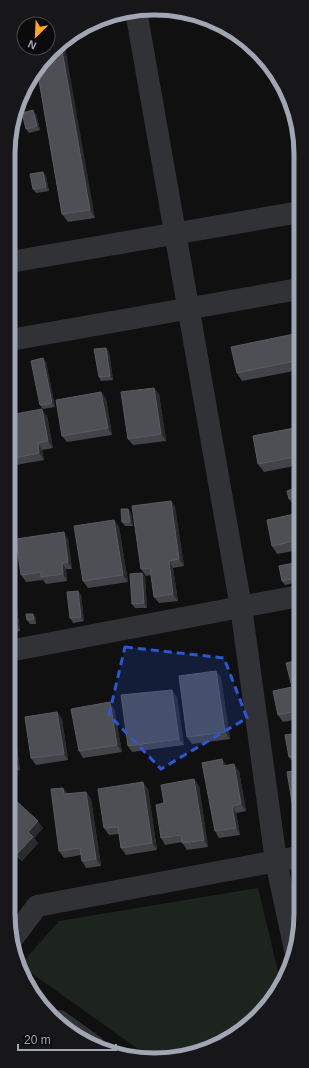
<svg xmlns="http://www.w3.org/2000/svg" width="309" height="1068" font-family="Helvetica,sans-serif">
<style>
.green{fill:#1c241d}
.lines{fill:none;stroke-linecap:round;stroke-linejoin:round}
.minor{stroke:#313236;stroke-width:22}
.wall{fill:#434449}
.shaded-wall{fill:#2a2b2e}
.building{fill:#4d4f54;stroke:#5a5c63}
.marked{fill:#2a57d4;fill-opacity:0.2;stroke:#2a57d4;stroke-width:3;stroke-dasharray:8 5;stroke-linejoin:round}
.rim{fill:none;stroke:#a0a6b3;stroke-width:5}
</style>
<rect width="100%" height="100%" fill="#101011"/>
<path class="green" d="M258,888L281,984L276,995L243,1030L193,1055L152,1059L20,965L59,921Z"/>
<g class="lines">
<g class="minor">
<path d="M136,11L241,607L276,861L295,950"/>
<path d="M10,262L300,212"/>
<path d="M10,340L299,289"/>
<path d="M9,651L299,596"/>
<path d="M13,938L37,906L298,857"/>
<path d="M59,1021L94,1046"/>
</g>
</g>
<g class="wall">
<path d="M37,69L95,218L68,222L62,214Z"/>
<path d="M36,114L40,130L29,133L26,129Z"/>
<path d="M43,172L46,176L49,191L36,193L33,189Z"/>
<path d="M299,333V370L242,381L237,373Z"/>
<path d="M106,348L109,352L113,380L101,381L99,377Z"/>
<path d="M43,358L46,362L55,407L43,409L40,405Z"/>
<path d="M154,388L159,394L166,441L133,445L128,439Z"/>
<path d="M101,392L106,399L112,435L67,442L62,436Z"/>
<path d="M10,415L47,416L53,448L42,450L44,460L10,466Z"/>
<path d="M299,427V465L264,472L258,464Z"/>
<path d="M298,487L299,489V501L292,503L289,499Z"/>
<path d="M171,501L175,507L184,566L173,568L178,601L159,603L154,597L151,575L146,576L141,569Z"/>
<path d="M128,509L131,513L133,526H125L122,522Z"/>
<path d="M299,513V550L277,554L272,546Z"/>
<path d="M114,520L119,527L128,582L88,588L83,581Z"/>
<path d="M68,539L72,569H66L67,581L46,584L43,580L26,582L21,575Z"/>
<path d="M299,562V582L285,585L282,581Z"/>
<path d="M142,573L145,577L147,608H135L132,604Z"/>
<path d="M78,591L81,595L84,621L73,623L70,618Z"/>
<path d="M9,606L17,609L20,631L11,633L9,630Z"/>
<path d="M36,618V624H30L27,620Z"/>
<path d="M299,660V719L283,722L278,715L292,687Z"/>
<path d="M216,671L221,678L230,739L192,744L187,737Z"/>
<path d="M177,697L184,745L132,752L128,746Z"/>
<path d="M114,709L122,752L83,758L79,751Z"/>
<path d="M57,712L62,719L68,760L36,765L31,758Z"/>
<path d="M9,720L14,727L20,770L8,772Z"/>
<path d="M299,733V760L292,761L289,757Z"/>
<path d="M222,759L226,766L239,771L246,811L236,813L240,835L219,838L215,831Z"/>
<path d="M299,770L298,815L293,808Z"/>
<path d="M194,779L199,786L208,847L187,850L182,842L165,845L161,838L164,803Z"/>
<path d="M63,788L68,794L86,792L91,799L101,866L86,868L82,861L81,855L64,858L59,851Z"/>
<path d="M148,789L157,850L126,855L121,848L119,834L109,835L104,828Z"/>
<path d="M8,802L43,828L34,838L38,843L22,861L8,849Z"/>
</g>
<g class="shaded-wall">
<path d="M64,41L95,218L90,210L61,45Z"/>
<path d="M33,110L36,114L40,130L37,126Z"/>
<path d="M43,172L46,176L49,191L46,187Z"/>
<path d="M106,348L109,352L113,380L110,376Z"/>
<path d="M43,358L46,362L55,407L52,403Z"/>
<path d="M154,388L159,394L166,441L161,434Z"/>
<path d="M101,392L106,399L112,435L108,428Z"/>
<path d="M42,409L47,416L53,448L48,441Z"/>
<path d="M38,443L42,450L44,460L39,453Z"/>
<path d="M171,501L175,507L184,566L179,559Z"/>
<path d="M128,509L131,513L133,526L130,522Z"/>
<path d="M114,520L119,527L128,582L123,575Z"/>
<path d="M64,532L68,539L72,569L68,562Z"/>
<path d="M169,561L173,568L178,601L173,594Z"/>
<path d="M62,563L66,569L67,581L63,574Z"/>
<path d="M142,573L145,577L147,608L144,603Z"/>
<path d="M78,591L81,595L84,621L81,617Z"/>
<path d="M14,605L17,609L20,631L17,627Z"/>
<path d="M33,614L36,618V624L34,619Z"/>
<path d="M216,671L221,678L230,739L225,732Z"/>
<path d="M172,690L177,697L184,745L179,739Z"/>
<path d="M110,702L114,709L122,752L117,745Z"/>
<path d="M57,712L62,719L68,760L64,754Z"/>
<path d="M9,720L14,727L20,770L15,764Z"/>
<path d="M222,759L227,766H223Z"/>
<path d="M234,764L239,771L246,811L241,804Z"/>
<path d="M194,779L199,786L208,847L204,840Z"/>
<path d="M143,782L148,789L157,850L152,843Z"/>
<path d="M63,788L68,794H64Z"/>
<path d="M86,792L91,799L101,866L96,859Z"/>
<path d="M232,806L236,813L240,835L236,828Z"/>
<path d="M38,821L43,828L34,838L38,843L22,861L17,854L28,832Z"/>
</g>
<g class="building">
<path d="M61,45L90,210L62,214L37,69Z"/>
<path d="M33,110L37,126L26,129L22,113Z"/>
<path d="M43,172L46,187L33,189L30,174Z"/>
<path d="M299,333V360L237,373L231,347Z"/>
<path d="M106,348L110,376L99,377L94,349Z"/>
<path d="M43,358L52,403L40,405L31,361Z"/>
<path d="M154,388L161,434L128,439L121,392Z"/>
<path d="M101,392L108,428L62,436L56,400Z"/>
<path d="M42,409L48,441L38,443L39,453L10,459V415Z"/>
<path d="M299,427V456L258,464L253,436Z"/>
<path d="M298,487L299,490V496L289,499L287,491Z"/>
<path d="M171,501L179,559L169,561L173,594L154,597L150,568L141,569L132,506Z"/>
<path d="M121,509H128L130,522H122Z"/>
<path d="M299,513V540L272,546L267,520Z"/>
<path d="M114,520L123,575L83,581L74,526Z"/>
<path d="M64,532L68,562L62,563L63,574L41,577V572L21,575L16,539Z"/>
<path d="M299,562V577L282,581L279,566Z"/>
<path d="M142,573L144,603L132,604L130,574Z"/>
<path d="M78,591L81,617L70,618L67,592Z"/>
<path d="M14,605L17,627L9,628V606Z"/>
<path d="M26,614H33L34,619L27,620Z"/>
<path d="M299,660V715H297L296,711L278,715L273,691L292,687L286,663Z"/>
<path d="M216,671L225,732L187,737L179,676Z"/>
<path d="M172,690L179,739L128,746L121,695Z"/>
<path d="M110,702L117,745L79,751L71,709Z"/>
<path d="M57,712L64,754L31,758L25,717Z"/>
<path d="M9,720L15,764H9Z"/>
<path d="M299,733V755L289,757L285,735Z"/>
<path d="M222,759L223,766L234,764L241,804L232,806L236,828L215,831L202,763Z"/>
<path d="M299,770L298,807L293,808L287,772Z"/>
<path d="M194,779L204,840L182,843L181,835L161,838L156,805L164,803L161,785Z"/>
<path d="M143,782L152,843L121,848L118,827L104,828L98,789Z"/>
<path d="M63,788L64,794L86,792L96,859L82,861L80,848L59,851L51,789Z"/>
<path d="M13,798L38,821L28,832L33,837L17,854L8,846V802H9Z"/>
</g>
<path class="marked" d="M125,647L224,658L247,718L161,769L109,715Z"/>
<path d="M0 0H309V1068H0ZM154 15H155A139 139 0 0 1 294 154V914A139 139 0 0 1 155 1053H154A139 139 0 0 1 15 914V154A139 139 0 0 1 154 15Z" fill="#171719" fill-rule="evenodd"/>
<path class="rim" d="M154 15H155A139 139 0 0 1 294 154V914A139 139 0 0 1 155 1053H154A139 139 0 0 1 15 914V154A139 139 0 0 1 154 15Z"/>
<g transform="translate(36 36) rotate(204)"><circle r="19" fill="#0b0b0c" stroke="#47494f"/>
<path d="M0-3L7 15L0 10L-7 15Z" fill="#fda91c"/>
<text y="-6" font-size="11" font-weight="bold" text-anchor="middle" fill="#a0a6b3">N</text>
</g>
<path d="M18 1044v6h98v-6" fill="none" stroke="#a0a6b3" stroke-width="2"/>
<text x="24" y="1044" font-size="12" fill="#a0a6b3" stroke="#0b0b0c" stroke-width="3" paint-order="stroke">20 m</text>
</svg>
